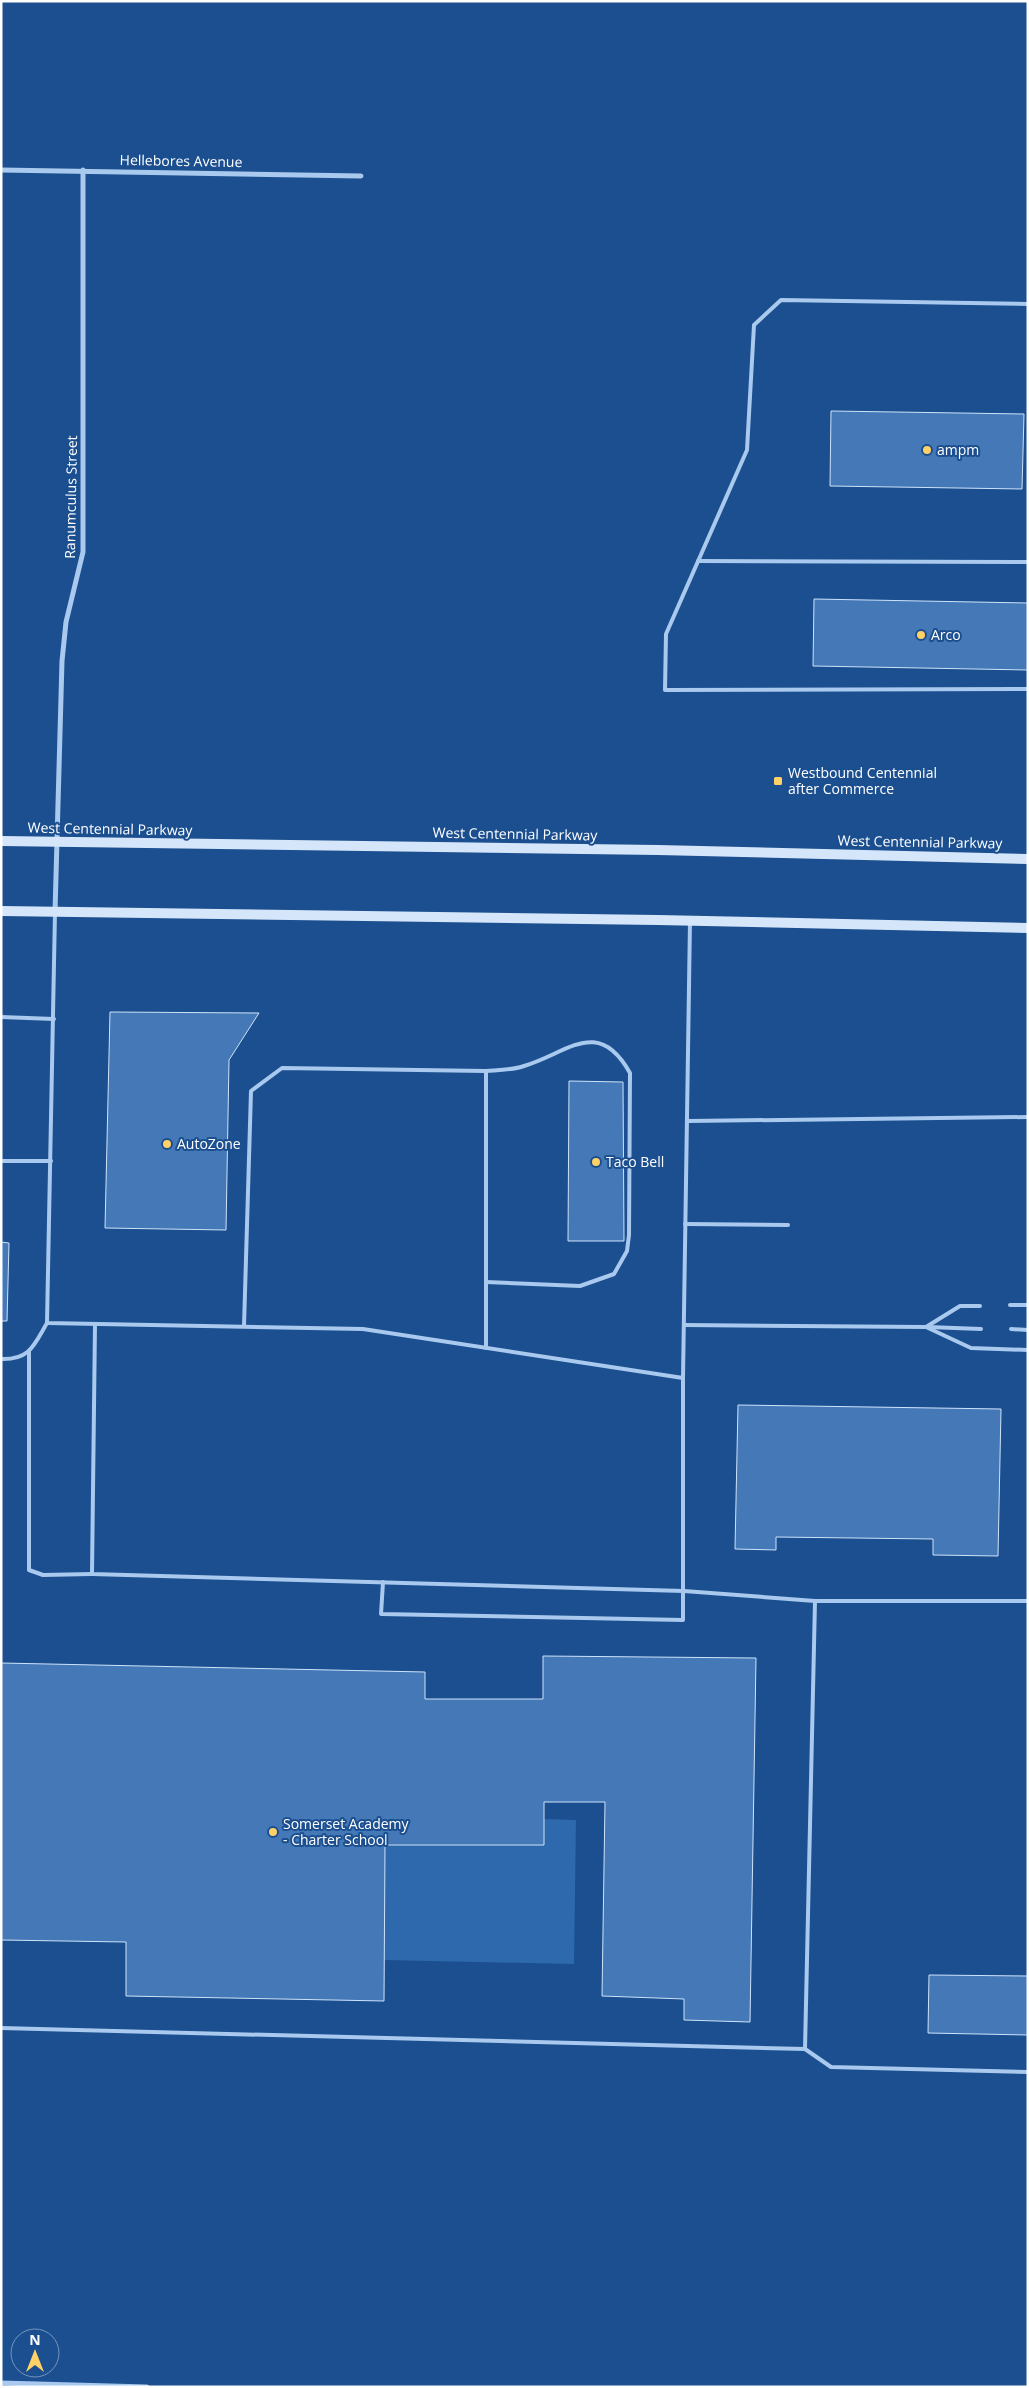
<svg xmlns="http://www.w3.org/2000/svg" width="1029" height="2388" font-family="'Open Sans',sans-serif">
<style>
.green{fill:#2e69ad}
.building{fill:#4478b7;stroke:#cfe3fa}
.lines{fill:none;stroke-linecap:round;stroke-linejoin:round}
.service{stroke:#a9c9ee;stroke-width:4}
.minor{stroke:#a9c9ee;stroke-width:5}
.secondary{stroke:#d6e6fa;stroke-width:10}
.poi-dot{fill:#ffd166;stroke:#1b4f8f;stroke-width:2}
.labels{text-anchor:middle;stroke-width:4;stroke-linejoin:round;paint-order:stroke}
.street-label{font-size:14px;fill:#fff;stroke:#1b4f8f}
.poi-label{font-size:14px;fill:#fff;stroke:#1b4f8f;text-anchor:start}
</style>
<rect width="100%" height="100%" fill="#1b4f8f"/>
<path class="green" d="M544,1819L576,1820L574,1964L384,1960L385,1845H544Z"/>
<g class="building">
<path d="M831,411L1024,414L1022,489L830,486Z"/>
<path d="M814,599L1028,603V670L813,666Z"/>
<path d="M110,1012L259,1013L229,1060L226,1230L105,1228Z"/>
<path d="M569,1081L623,1082L624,1241H568Z"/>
<path d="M1,1242L9,1243L7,1321H1Z"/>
<path d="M738,1405L1001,1409L998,1556L933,1555V1539L776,1537V1550L735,1549Z"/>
<path d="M543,1656L756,1658L750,2022L684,2020V1999L602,1996L605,1802H544V1845H385L384,2001L126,1996V1942L1,1940V1663L425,1672V1699H543Z"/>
<path d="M929,1975L1028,1976V2035L928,2033Z"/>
</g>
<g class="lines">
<g class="service">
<path d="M1028,304L781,300L754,325L747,450L666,634L665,690L1028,689"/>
<path d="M698,561L1028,562"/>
<path d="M55,912L47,1323L363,1329L683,1378"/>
<path d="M1,1017L54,1019"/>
<path d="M486,1071C498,1070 513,1070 524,1066C568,1053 598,1016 630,1073L629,1235L627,1251L614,1274L580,1286L486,1282"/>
<path d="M688,1121L1028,1117"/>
<path d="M1,1161H51"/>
<path d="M685,1224L788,1225"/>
<path d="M1010,1305H1028"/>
<path d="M95,1324L92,1574L684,1591L815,1601H1028"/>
<path d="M684,1325L926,1327L971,1348L1028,1350"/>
<path d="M244,1326L251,1091L282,1068L486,1071V1348"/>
<path d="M926,1327L960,1306H980"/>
<path d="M928,1327L981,1329"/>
<path d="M1011,1329L1028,1330"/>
<path d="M29,1352V1570L43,1575L92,1574"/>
<path d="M1,1359C30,1360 34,1345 47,1323"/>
<path d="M383,1582L381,1614L683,1620V1378L690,921"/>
<path d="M1,2028L805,2049L831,2067L1028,2072"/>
<path d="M805,2049L815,1601"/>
</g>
<g class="minor">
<path d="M1,170L361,176"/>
<path d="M55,912L62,661L66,622L83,552V170"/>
<path d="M1,2383L147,2387"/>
</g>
<g class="secondary">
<path d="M1,841L658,850L1028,859"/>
<path d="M1,911L658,920L1028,928"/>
</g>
</g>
<g class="poi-dot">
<circle cx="927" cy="450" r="5"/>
<circle cx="921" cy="635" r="5"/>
<rect x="773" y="776" width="10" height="10" rx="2.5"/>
<circle cx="167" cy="1144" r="5"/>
<circle cx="596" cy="1162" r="5"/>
<circle cx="273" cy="1832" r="5"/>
</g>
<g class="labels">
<g class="street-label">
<text transform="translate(181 161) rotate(1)" y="5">Hellebores Avenue</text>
<text transform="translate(71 497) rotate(-89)" y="5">Ranumculus Street</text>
<text transform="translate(110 829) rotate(1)" y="5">West Centennial Parkway</text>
<text transform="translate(515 834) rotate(1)" y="5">West Centennial Parkway</text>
<text transform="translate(920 842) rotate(1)" y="5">West Centennial Parkway</text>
</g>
<g class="poi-label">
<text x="937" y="455">ampm</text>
<text x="931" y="640">Arco</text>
<text x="788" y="778">Westbound Centennial<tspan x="788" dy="16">after Commerce</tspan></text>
<text x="177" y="1149">AutoZone</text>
<text x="606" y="1167">Taco Bell</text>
<text x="283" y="1829">Somerset Academy<tspan x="283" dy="16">- Charter School</tspan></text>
</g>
</g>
<rect width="1029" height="2388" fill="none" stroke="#ffffff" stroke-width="5"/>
<g transform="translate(35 2353)"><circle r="24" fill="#1b4f8f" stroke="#7695bc"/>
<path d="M0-4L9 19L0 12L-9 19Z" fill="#ffd166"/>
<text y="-8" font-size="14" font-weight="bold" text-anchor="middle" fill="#ffffff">N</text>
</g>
</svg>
